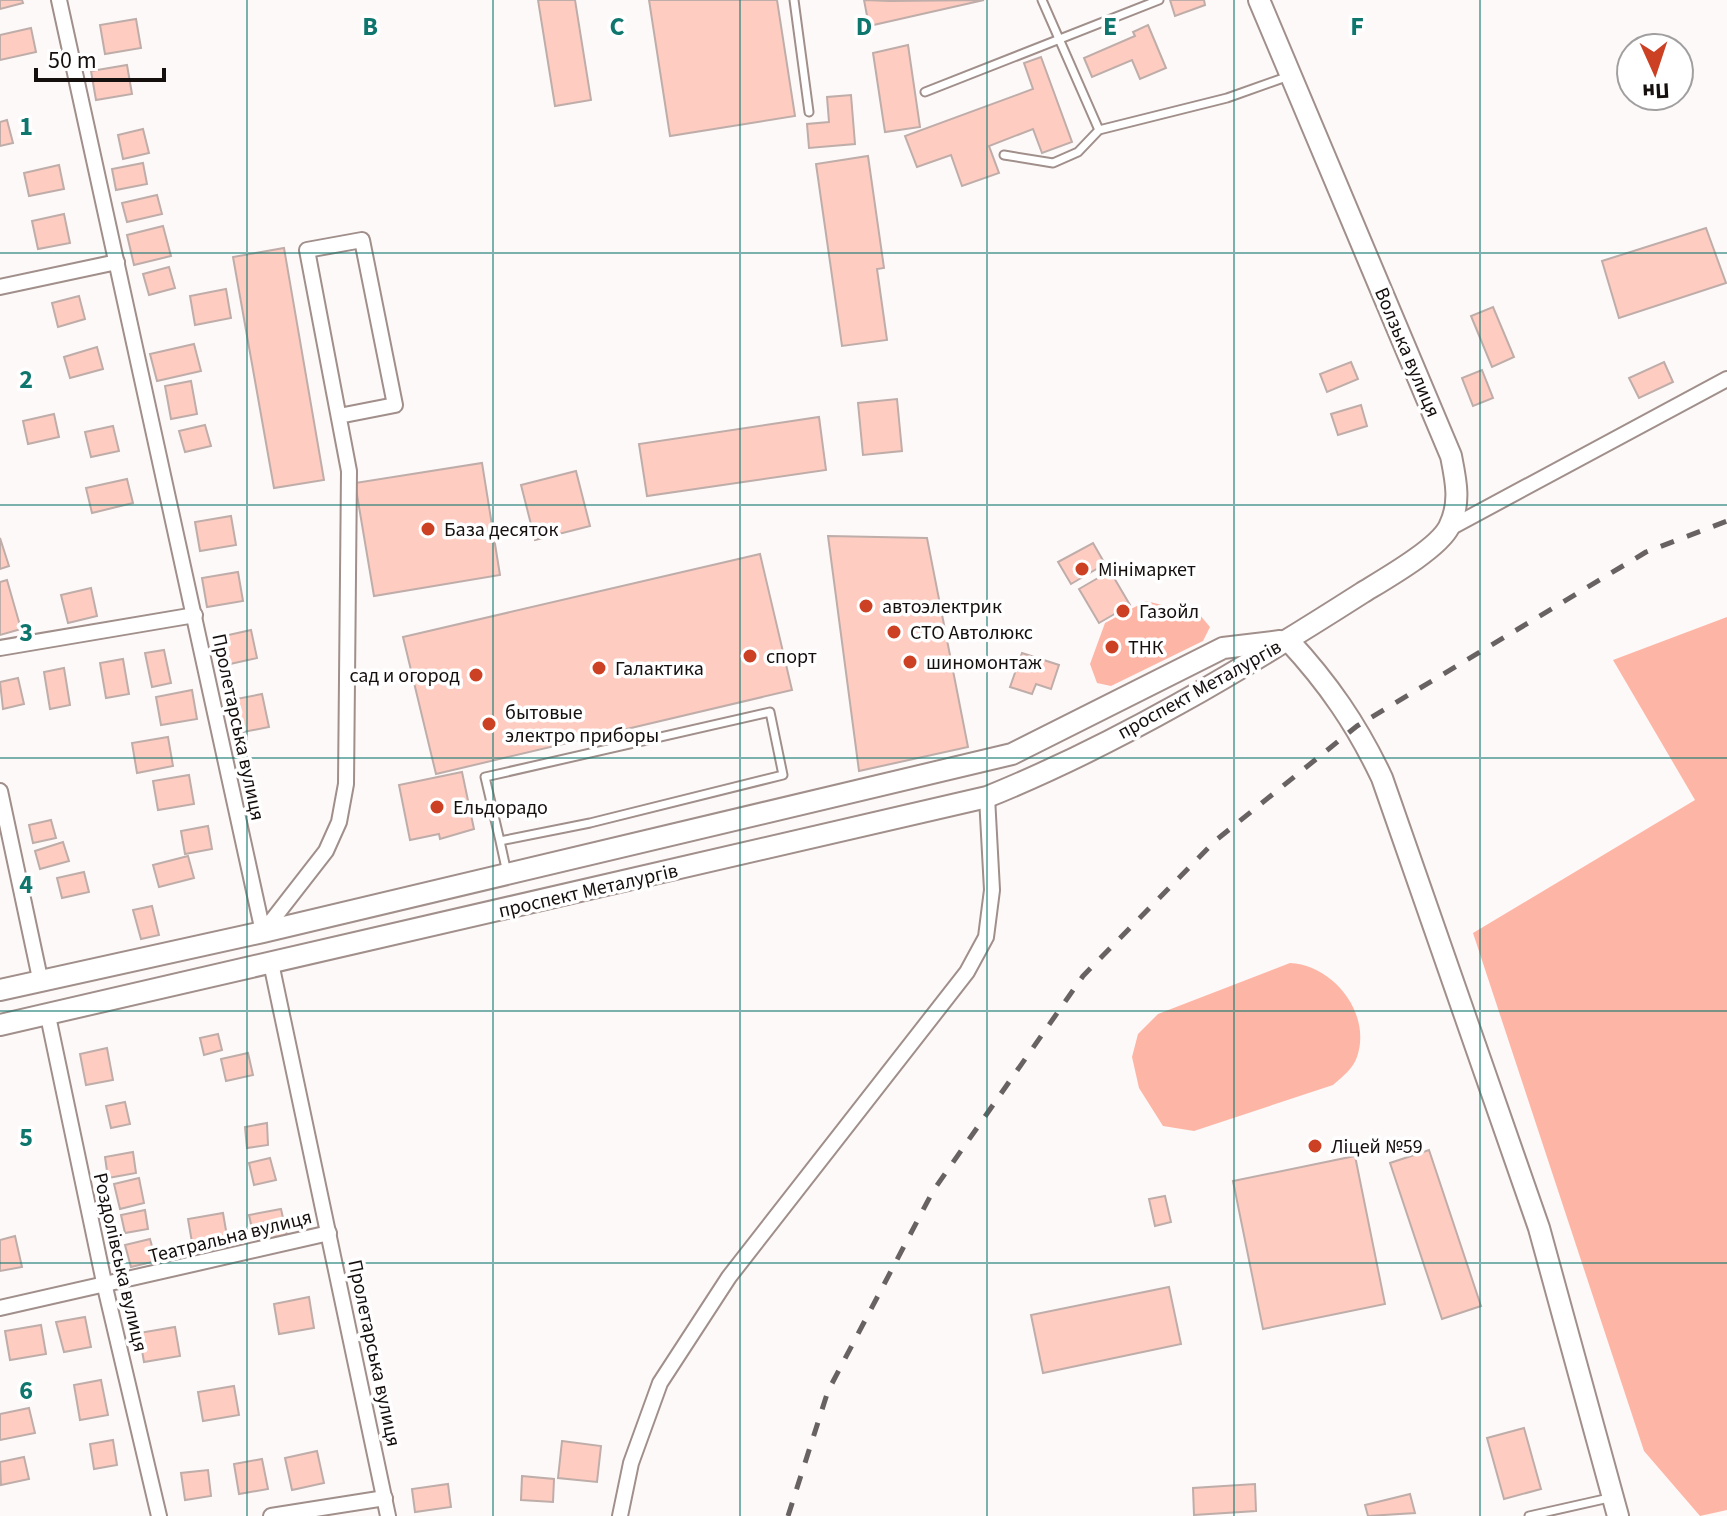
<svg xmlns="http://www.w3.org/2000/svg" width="1727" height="1516" font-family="'Source Sans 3',sans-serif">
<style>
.green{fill:#fdb6a6}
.building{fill:#ffccc1;stroke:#bfada9;stroke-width:2}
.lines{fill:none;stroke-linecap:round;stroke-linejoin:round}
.lane-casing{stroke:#a08f8a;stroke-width:11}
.street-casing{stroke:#a08f8a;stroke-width:18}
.secondary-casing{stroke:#a08f8a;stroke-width:24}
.lane{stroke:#fff;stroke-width:7}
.street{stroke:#fff;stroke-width:14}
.secondary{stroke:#fff;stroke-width:20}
.rail{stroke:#686362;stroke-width:5;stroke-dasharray:14 14;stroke-linecap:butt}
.grid{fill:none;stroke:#0f766e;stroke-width:2;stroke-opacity:0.55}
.poi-dot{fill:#cc4124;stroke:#fff;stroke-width:3}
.labels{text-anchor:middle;stroke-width:7;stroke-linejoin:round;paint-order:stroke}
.street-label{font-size:20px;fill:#150f0e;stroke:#fff}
.poi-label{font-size:20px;fill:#150f0e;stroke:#fff;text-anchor:start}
.grid-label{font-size:26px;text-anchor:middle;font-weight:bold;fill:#0f766e;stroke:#fff;stroke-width:7;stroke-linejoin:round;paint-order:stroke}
</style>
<rect width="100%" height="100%" fill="#fdf9f8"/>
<g class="green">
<path d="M1146,601L1199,614L1210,627L1203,641L1111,686L1097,683L1090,664L1105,623Z"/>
<path d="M1727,617V1510L1700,1516L1644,1451L1473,933L1695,800L1613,660Z"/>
<path d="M1290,963C1333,965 1372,1013 1357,1057C1353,1069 1342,1077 1333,1085L1194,1131L1163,1126L1139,1088L1132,1057L1138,1034L1158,1014Z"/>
</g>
<g class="building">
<path d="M0,0H22L23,3L0,9Z"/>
<path d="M538,0H575L591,100L555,106Z"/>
<path d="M649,0H777L795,116L670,136Z"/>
<path d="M864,0L890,1L984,0L869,26Z"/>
<path d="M1170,0H1204L1205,5L1175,16Z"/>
<path d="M136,19L141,48L105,54L100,25Z"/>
<path d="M1148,25L1166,68L1140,79L1132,60L1092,77L1084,58L1135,36L1133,32Z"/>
<path d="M31,28L36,52L0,60V35Z"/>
<path d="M908,45L920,127L885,132L873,53Z"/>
<path d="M1041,57L1072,142L1042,153L1033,129L989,146L999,173L962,186L951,155L917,167L905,136L1033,89L1024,63Z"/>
<path d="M127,65L132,94L96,100L91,71Z"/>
<path d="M851,95L855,144L809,148L807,124L829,122L827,97Z"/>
<path d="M7,120L13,143L0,146V122Z"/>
<path d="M143,129L149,153L123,159L118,135Z"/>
<path d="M868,156L884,268L877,269L887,340L842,346L816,164Z"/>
<path d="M143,163L147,184L116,190L112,169Z"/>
<path d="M59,165L64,189L29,196L24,173Z"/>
<path d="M157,195L162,214L127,222L122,203Z"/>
<path d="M64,214L70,243L38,249L32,221Z"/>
<path d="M163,226L171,256L134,265L127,235Z"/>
<path d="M1706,228L1726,283L1619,318L1602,261Z"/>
<path d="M284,248L324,480L274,488L233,257Z"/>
<path d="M169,267L175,288L149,295L143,274Z"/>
<path d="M226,289L231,318L195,325L190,296Z"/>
<path d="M79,296L85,319L58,327L52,303Z"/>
<path d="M1493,307L1514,357L1492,367L1471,316Z"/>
<path d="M194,344L201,371L157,381L150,354Z"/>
<path d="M97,347L103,369L70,378L64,357Z"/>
<path d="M1351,362L1358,379L1327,392L1320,374Z"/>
<path d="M1664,362L1673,382L1639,398L1629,378Z"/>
<path d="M1482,370L1493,398L1473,406L1462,378Z"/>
<path d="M191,381L197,414L171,419L165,386Z"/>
<path d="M897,399L902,451L863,455L858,403Z"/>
<path d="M1361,405L1367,426L1338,435L1331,414Z"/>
<path d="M54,414L59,437L28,444L23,421Z"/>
<path d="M819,417L826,470L647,496L639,444Z"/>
<path d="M205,425L211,446L185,452L179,431Z"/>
<path d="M113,426L119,451L91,457L85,432Z"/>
<path d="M482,463L500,575L374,596L355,483Z"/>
<path d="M576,471L590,526L535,540L521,485Z"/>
<path d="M127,479L133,503L92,513L86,488Z"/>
<path d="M231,516L236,545L200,551L195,522Z"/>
<path d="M828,536L927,538L968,747L859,771Z"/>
<path d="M0,538L9,566L0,569Z"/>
<path d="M1093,543L1105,564L1071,584L1058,562Z"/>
<path d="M760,554L792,690L436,774L403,637Z"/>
<path d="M1110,571L1130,605L1099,623L1079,589Z"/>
<path d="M238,572L243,601L207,607L202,578Z"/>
<path d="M7,580L21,629L0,635V582Z"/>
<path d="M91,588L97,616L68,623L61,595Z"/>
<path d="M251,630L257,658L221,666L215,638Z"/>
<path d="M164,650L171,683L152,687L145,653Z"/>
<path d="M1022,653L1059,665L1051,689L1036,684L1032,694L1010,687Z"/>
<path d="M123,659L129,694L106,698L100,663Z"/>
<path d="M64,668L70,705L50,709L44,672Z"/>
<path d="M18,678L24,704L3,709L0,682Z"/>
<path d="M192,690L197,719L161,725L156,697Z"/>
<path d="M262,694L269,727L238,733L231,700Z"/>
<path d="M168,737L173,766L137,773L132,743Z"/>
<path d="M462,772L474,829L440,839L439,834L410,840L399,785Z"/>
<path d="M189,775L194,804L158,810L153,781Z"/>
<path d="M51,820L56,838L33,843L29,825Z"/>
<path d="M208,826L212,849L185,854L181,831Z"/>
<path d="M63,842L69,861L40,869L35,851Z"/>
<path d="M188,856L194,878L159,887L153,865Z"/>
<path d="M84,872L89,892L62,898L57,878Z"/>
<path d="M152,906L159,935L141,939L133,910Z"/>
<path d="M218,1034L222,1050L204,1055L200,1038Z"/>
<path d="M107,1048L113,1080L86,1085L80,1054Z"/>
<path d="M248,1053L253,1075L226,1081L221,1059Z"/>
<path d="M125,1102L130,1124L111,1128L106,1106Z"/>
<path d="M267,1123L268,1145L247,1148L245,1127Z"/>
<path d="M1429,1150L1481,1306L1442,1319L1390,1163Z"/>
<path d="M133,1152L136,1173L108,1178L105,1157Z"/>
<path d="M1355,1156L1385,1304L1263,1329L1233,1181Z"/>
<path d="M270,1158L276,1180L254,1185L249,1163Z"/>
<path d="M139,1178L144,1203L120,1209L114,1184Z"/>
<path d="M1165,1196L1171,1222L1155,1226L1149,1199Z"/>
<path d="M281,1209L287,1236L255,1243L249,1215Z"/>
<path d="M145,1210L148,1229L125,1233L121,1215Z"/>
<path d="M223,1213L228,1242L193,1248L188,1219Z"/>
<path d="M15,1236L22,1267L0,1271V1240Z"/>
<path d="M150,1239L156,1261L131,1267L125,1245Z"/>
<path d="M1169,1287L1181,1344L1043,1373L1031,1315Z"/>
<path d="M309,1297L314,1328L279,1334L274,1304Z"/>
<path d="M85,1317L91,1347L64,1352L56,1322Z"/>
<path d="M41,1325L46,1354L10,1360L5,1331Z"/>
<path d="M175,1327L180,1356L144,1362L139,1333Z"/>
<path d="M101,1380L108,1415L80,1420L74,1385Z"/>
<path d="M234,1386L239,1415L203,1421L198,1392Z"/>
<path d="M29,1408L35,1433L0,1440V1414Z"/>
<path d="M1524,1428L1541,1489L1504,1499L1487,1438Z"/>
<path d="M113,1440L117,1465L94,1469L90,1444Z"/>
<path d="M562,1441L601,1446L597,1482L558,1478Z"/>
<path d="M317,1451L324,1483L292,1490L285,1458Z"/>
<path d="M24,1457L29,1479L1,1485L0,1462Z"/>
<path d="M262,1459L268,1489L239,1494L234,1464Z"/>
<path d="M208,1470L211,1496L185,1500L181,1473Z"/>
<path d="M522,1476L554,1479L553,1502L521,1500Z"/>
<path d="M448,1484L451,1507L415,1512L412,1489Z"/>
<path d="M1255,1484L1256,1511L1194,1515L1193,1488Z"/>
<path d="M1410,1494L1415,1513L1368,1516L1365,1505Z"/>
</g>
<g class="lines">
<g class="lane-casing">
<g id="lane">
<path d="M794,0L809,112"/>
<path d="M1042,0L1099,130"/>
<path d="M925,92L1159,0"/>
<path d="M1004,155L1053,163L1078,152L1099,130L1227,98L1289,76"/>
<path d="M500,841L485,777L770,712L783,775L590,823L500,841L507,873"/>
<path d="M1529,1516L1609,1498"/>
</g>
</g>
<g class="street-casing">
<g id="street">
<path d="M59,0L263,932L326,851L339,822L346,784L349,471L307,250L362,240L395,405L339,416"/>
<path d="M0,287L117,262"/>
<path d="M1448,529L1727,379"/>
<path d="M0,648L195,615"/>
<path d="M0,791L41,983"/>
<path d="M271,963L388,1516"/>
<path d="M48,1016L105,1287L159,1516"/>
<path d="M0,1308L329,1233"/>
<path d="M271,1516L385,1498"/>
<path d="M620,1516L631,1463L660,1383L729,1277L967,972L986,937L992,890L987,797"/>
</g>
</g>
<g class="secondary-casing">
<g id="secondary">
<path d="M1288,640C1328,683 1357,725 1382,778L1539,1228L1618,1516"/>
<path d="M0,990L263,932L1012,754L1223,648L1280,641"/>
<path d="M0,1025L987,797C1118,744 1243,669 1362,593C1383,580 1438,549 1449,527C1461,503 1456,481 1451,456L1259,0"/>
</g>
</g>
<use href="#lane" class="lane"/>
<use href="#street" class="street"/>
<use href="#secondary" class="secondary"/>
<path class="rail" d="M788,1516L828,1391L933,1191L1083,976L1215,841L1357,726L1646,552L1727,521"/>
</g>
<path class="grid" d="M247,0V1516M493,0V1516M740,0V1516M987,0V1516M1234,0V1516M1480,0V1516M0,253H1727M0,505H1727M0,758H1727M0,1011H1727M0,1263H1727"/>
<g class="poi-dot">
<circle cx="428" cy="529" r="8"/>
<circle cx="1082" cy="569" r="8"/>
<circle cx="866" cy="606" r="8"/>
<circle cx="1123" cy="611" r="8"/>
<circle cx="894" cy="632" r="8"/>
<circle cx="1112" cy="647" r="8"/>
<circle cx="750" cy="656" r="8"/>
<circle cx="910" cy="662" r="8"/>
<circle cx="599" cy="668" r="8"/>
<circle cx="476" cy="675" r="8"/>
<circle cx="489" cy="724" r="8"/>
<circle cx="437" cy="807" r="8"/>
<circle cx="1315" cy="1146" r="8"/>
</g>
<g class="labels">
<g class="street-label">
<text transform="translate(1408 352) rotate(67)" y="7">Волзька вулиця</text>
<text transform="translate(1199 689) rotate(-29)" y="7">проспект Металургів</text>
<text transform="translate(239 727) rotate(78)" y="7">Пролетарська вулиця</text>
<text transform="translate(588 890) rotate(-13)" y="7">проспект Металургів</text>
<text transform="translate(230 1236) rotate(-14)" y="7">Театральна вулиця</text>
<text transform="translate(121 1262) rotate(77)" y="7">Роздолівська вулиця</text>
<text transform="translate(375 1353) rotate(78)" y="7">Пролетарська вулиця</text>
</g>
<g class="poi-label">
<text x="444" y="536">База десяток</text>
<text x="1098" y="576">Мінімаркет</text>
<text x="882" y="613">автоэлектрик</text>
<text x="1139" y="618">Газойл</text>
<text x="910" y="639">СТО Автолюкс</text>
<text x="1128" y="654">ТНК</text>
<text x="766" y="663">спорт</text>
<text x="926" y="669">шиномонтаж</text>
<text x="615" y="675">Галактика</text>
<text x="460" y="682" text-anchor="end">сад и огород</text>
<text x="505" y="719">бытовые<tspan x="505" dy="23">электро приборы</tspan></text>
<text x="453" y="814">Ельдорадо</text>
<text x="1331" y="1153">Ліцей №59</text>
</g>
</g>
<g class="grid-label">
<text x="370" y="35">B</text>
<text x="617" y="35">C</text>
<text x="864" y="35">D</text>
<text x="1110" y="35">E</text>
<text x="1357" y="35">F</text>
<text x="26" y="135">1</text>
<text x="26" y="388">2</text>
<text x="26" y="641">3</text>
<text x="26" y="893">4</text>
<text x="26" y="1146">5</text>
<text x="26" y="1399">6</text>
</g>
<g transform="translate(1655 72) rotate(177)"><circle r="38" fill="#ffffff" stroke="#a19f9f" stroke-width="2"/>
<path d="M0-6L14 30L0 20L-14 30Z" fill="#cc4124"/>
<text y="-12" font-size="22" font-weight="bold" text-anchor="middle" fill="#150f0e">Пн</text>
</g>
<path d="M36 68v12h128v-12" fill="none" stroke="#150f0e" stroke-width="4"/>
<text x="48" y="68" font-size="24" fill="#150f0e" stroke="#ffffff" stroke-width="6" paint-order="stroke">50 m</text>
</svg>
